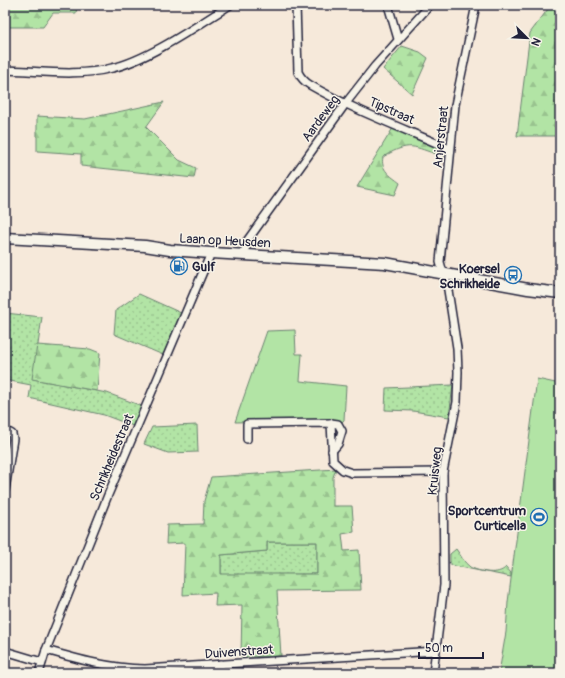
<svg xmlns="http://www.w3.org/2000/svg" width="565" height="678" font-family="Pangolin,sans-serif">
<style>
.grass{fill:url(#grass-dots);stroke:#6a8370}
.forest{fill:url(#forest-firs);stroke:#6a8370;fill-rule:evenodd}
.green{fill:#b2e4a5;stroke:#6a8370}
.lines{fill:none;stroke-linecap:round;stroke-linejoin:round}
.street-casing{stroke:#22223b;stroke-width:10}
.secondary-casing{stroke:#22223b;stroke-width:13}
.street{stroke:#f7f3e8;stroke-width:7}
.secondary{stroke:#f7f3e8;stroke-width:10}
.labels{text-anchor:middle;stroke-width:3;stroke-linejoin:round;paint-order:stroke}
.street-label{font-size:13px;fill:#22223b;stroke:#f7f3e8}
.poi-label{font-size:13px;font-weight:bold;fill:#22223b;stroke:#f7f3e8;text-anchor:end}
</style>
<defs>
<pattern id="grass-dots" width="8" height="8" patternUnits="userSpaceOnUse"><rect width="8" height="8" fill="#b2e4a5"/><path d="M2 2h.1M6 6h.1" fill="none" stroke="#99c38f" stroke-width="1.8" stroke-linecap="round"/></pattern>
<pattern id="forest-firs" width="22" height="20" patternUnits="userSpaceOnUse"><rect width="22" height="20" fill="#b2e4a5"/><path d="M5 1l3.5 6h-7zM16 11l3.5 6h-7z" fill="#99c38f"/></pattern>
</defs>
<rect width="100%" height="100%" fill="#f6e9da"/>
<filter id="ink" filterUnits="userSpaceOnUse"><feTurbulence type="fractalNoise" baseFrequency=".025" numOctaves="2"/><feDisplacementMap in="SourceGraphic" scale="8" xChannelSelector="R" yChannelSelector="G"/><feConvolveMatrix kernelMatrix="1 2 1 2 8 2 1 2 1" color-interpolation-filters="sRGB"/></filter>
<g filter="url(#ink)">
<g class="grass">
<path d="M139,294L181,313L163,355L114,334L116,310Z"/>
<path d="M5,313L42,317L33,379L107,393L142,406L133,426L104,415L29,398L31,385L5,380Z"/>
<path d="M453,385L449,417L413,411L385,410L386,388Z"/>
<path d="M197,425L198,452L168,453L144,444L152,427Z"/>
<path d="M267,542H317V574L221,575V555L267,551Z"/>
<path d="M456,549C460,554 464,563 470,567C479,572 499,576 506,567L511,573V577L450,565V554Z"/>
</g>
<g class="forest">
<path d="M5,5H77L76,13H53L43,27H5Z"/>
<path d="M551,5H560V136H517L530,33Z"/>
<path d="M402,46L420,52L428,58L412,94L383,69Z"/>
<path d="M164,102L146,127L179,160L196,168L194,178L81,166V154L37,151V116L85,119Z"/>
<path d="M393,128L445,150V156C415,150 414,138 383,157C380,170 391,176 400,183L395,195L357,187Z"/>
<path d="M37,345L90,349L100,353L97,391L32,379Z"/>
<path d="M336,469L333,477V506H352L354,532L342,534L344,551L359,550L361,590L277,591L281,656L241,657L242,605L215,606L216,593L183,595L185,543L166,544L167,525L203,524L204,501L211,477ZM267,542H317V574H221V555L267,551Z"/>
</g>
<g class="green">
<path d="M295,330L296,354H302L300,381L346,386L344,420L342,422L337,420L235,422L267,331Z"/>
<path d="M537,379L560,384V673H499L506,632L508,602Z"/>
</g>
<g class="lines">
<g class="street-casing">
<g id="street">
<path d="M296,5L298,72C301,78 305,82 310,85C353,110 405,129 450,149"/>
<path d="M388,5L398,39"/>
<path d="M5,70C40,71 78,77 112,68C148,60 198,25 230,5"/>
<path d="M244,254L247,241L346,103L375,66L430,5"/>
<path d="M331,423L333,461L343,470L352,473L443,472"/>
<path d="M5,430L12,434L13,439L5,490"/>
<path d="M247,439V424L331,423L338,424L342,431L338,444L332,451"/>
<path d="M46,650C80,660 109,668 145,669L436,651"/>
<path d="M5,651L42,662"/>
<path d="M220,664V673"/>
<path d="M39,673L46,650L108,495L211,253"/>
<path d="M433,673L444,585L443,472L457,402L458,372L457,348L448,290L440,262L455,105L476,5"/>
</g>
</g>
<g class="secondary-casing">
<path id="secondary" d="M5,238L145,246L170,250L211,253L385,263L528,289L560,293"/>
</g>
<use href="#street" class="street"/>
<use href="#secondary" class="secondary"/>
</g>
</g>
<defs>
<g id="fuel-ring" transform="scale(0.9)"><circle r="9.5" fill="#f7f3e8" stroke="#1f6fb2" stroke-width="1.5"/><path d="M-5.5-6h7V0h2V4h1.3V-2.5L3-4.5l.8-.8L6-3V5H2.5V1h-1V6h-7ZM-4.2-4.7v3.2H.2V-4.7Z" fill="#1f6fb2"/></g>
<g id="bus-ring" transform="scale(0.9)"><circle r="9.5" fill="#f7f3e8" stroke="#1f6fb2" stroke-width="1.5"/><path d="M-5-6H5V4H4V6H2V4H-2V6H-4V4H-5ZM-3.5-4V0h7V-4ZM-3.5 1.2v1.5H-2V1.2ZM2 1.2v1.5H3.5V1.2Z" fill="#1f6fb2"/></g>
<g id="stadium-ring" transform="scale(0.9)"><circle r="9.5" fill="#f7f3e8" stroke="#1f6fb2" stroke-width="1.5"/><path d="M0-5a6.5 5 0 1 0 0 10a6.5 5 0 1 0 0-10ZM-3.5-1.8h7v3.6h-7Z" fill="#1f6fb2"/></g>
</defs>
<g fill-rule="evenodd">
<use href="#fuel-ring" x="179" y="266"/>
<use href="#bus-ring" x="513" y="275"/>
<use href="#stadium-ring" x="539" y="517"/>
</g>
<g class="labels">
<g class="street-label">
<text transform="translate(392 110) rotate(24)" y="5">Tipstraat</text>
<text transform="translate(320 118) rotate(-54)" y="5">Aardeweg</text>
<text transform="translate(440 137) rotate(-84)" y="5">Anjerstraat</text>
<text transform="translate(225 240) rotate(3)" y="5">Laan op Heusden</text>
<text transform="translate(111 457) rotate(-67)" y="5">Schrikheidestraat</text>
<text transform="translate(434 471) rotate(-84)" y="5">Kruisweg</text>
<text transform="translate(239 651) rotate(-4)" y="5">Duivenstraat</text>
</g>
<g class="poi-label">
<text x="192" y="271" text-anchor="start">Gulf</text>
<text x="500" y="273">Koersel<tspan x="500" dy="15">Schrikheide</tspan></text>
<text x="526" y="515">Sportcentrum<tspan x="526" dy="15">Curticella</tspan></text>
</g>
</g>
<rect width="565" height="678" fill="none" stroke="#f7f3e8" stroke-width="20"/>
<rect x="10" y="10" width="545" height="658" fill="none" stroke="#22223b" stroke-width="1.5" filter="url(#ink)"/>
<g transform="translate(527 38) rotate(114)" stroke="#f7f3e8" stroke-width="3" paint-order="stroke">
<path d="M0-3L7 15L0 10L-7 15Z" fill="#22223b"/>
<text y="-6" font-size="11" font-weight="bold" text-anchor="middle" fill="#22223b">N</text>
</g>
<path d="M419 652v6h64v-6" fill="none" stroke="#22223b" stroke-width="2"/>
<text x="425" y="652" font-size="12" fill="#22223b" stroke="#f7f3e8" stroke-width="3" paint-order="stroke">50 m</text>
</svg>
